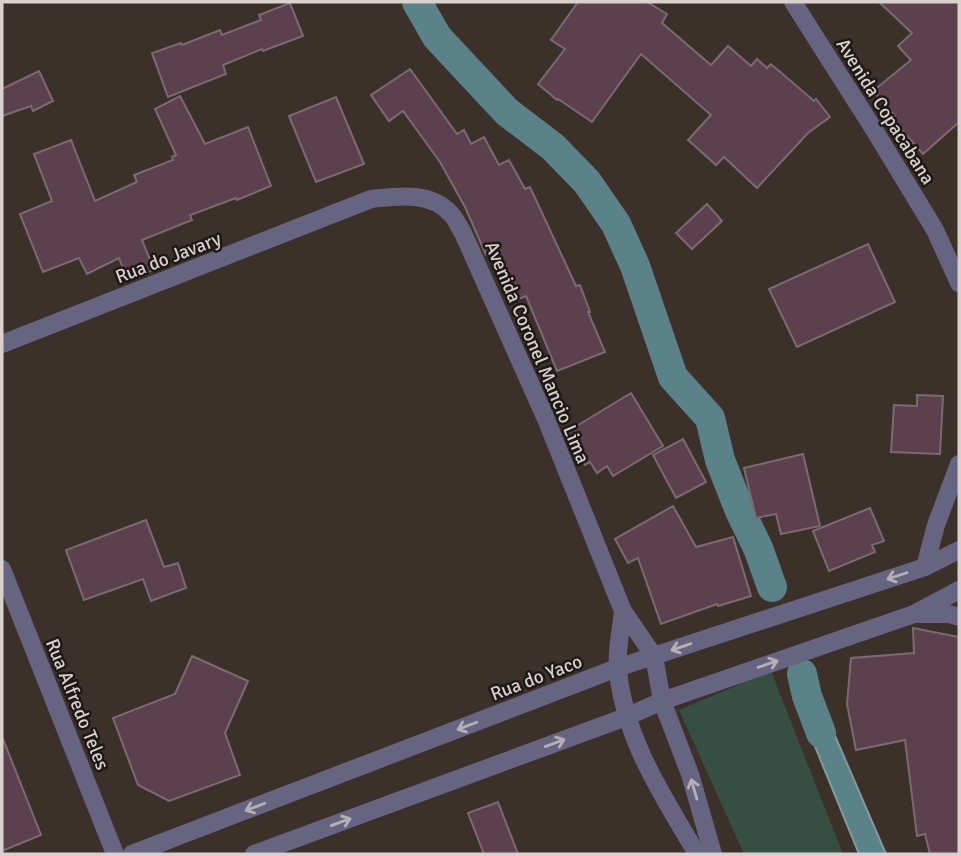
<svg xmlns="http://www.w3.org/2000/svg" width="961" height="856" font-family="Signika,sans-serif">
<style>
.green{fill:#374f43}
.water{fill:#5c8289;stroke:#829a9d;stroke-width:2}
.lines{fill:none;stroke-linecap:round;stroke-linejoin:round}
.canal{stroke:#5c8289;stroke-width:30}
.building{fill:#5c404d;stroke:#7a6b72;stroke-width:2}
.minor{stroke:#666481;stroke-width:18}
.oneway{stroke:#b6b0b6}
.labels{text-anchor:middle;stroke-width:5;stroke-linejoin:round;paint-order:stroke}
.street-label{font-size:19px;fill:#d9d1cd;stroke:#1e1916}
</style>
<rect width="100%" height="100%" fill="#3c302a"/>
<path class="green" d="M771,671L843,854H744L679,710Z"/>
<path class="water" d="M817,694L886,854H859L796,700L807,696Z"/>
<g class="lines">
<g class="canal">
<path d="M417,2L437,37L507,112L553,147L587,182L616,224L635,266L673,377L710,418L720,460L740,511L758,548L772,587"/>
<path d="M802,674L807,696L821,733"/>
</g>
</g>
<g class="building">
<path d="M578,2H647L667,14L662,23L711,65L728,46L751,66L757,59L767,68L771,64L814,101L816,99L830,117L808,133L757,188L724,157L716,165L688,140L711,115L641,54L592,122L558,99L557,100L538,84L565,49L551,40Z"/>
<path d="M879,2H959V122L923,154L892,119L895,116L873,91L911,60L898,46L912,33Z"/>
<path d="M290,3L303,36L263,51L262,49L223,65L226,74L168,97L152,53L181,43L182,45L220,30L222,35L261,20L259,15Z"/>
<path d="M410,69L457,134L464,130L471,144L484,137L499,165L509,160L525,189L530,187L576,286L580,285L590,312H588L605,352L557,371L526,296L516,300L495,251L486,255L465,207L440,162L403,111L389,121L371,95Z"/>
<path d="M39,71L53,101L33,111L31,106L2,116V89Z"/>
<path d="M180,96L205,144L248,127L271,186L237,200L236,198L190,215L192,220L142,240L154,270L127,279L119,258L87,274L79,258L43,272L20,214L52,201L34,154L71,140L95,201L137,182L134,175L173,160L172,157L176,155L155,109Z"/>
<path d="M336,97L364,164L316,182L289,116Z"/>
<path d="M707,204L722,221L692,249L676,233Z"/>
<path d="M868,244L895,302L797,347L769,289Z"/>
<path d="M631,393L663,446L613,476L607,466L597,473L590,462L585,465L565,433Z"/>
<path d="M917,395L943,396L940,454L891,452L894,405L917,406Z"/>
<path d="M683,439L706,482L676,498L653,455Z"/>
<path d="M803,454L820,526L781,534L776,514L756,518L744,468Z"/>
<path d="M673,506L696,547L733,537L751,596L718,606L717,604L661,624L638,558L628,563L615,539Z"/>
<path d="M870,508L884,541L872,545L875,552L829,571L813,531Z"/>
<path d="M146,520L164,567L178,563L186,588L151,601L143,579L84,600L66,550Z"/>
<path d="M913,628L959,637V854H930L925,834L917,836L905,740L856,750L847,704L851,658L914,653Z"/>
<path d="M192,656L248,681L225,733L240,775L169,801L138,785L113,718L175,694Z"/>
<path d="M2,739H3L41,835L2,851Z"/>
<path d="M498,802L518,854H484L468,813Z"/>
</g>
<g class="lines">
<g class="minor">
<path d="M793,2L873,128L935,230L959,283"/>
<path d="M2,344L371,199C398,196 431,191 451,214C456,219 459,227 463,233L546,419L623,611L654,656L662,701L690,774L713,854"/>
<path d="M925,567L936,525L959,464"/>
<path d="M2,569L115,854"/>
<path d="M623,611C621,630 616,652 618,671C625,740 663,796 697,854"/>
<path d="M917,614H949L959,617"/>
<path d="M132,854L617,668L925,567L959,550"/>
<path d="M254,854L626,717L662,701L914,614L959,590"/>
</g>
</g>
<defs><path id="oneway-shaft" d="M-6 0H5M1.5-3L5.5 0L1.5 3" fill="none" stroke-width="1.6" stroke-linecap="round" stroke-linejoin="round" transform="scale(1.75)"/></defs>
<g class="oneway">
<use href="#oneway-shaft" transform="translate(897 576) rotate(162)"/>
<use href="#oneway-shaft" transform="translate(681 647) rotate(161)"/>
<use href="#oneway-shaft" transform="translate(768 664) rotate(-19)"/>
<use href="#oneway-shaft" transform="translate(467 726) rotate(159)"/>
<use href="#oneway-shaft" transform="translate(555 743) rotate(-20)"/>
<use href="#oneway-shaft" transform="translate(694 789) rotate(-106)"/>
<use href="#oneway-shaft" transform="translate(255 807) rotate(159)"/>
<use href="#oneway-shaft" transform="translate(341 822) rotate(-20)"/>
</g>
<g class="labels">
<g class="street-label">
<text transform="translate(886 111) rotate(58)" y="7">Avenida Copacabana</text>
<text transform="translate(168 257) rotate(-21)" y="7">Rua do Javary</text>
<text transform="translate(538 352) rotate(67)" y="7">Avenida Coronel Mancio Lima</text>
<text transform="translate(536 677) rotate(-21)" y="7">Rua do Yaco</text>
<text transform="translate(78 704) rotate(68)" y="7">Rua Alfredo Teles</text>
</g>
</g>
<rect width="961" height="856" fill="none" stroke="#d9d1cd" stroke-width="7"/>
</svg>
